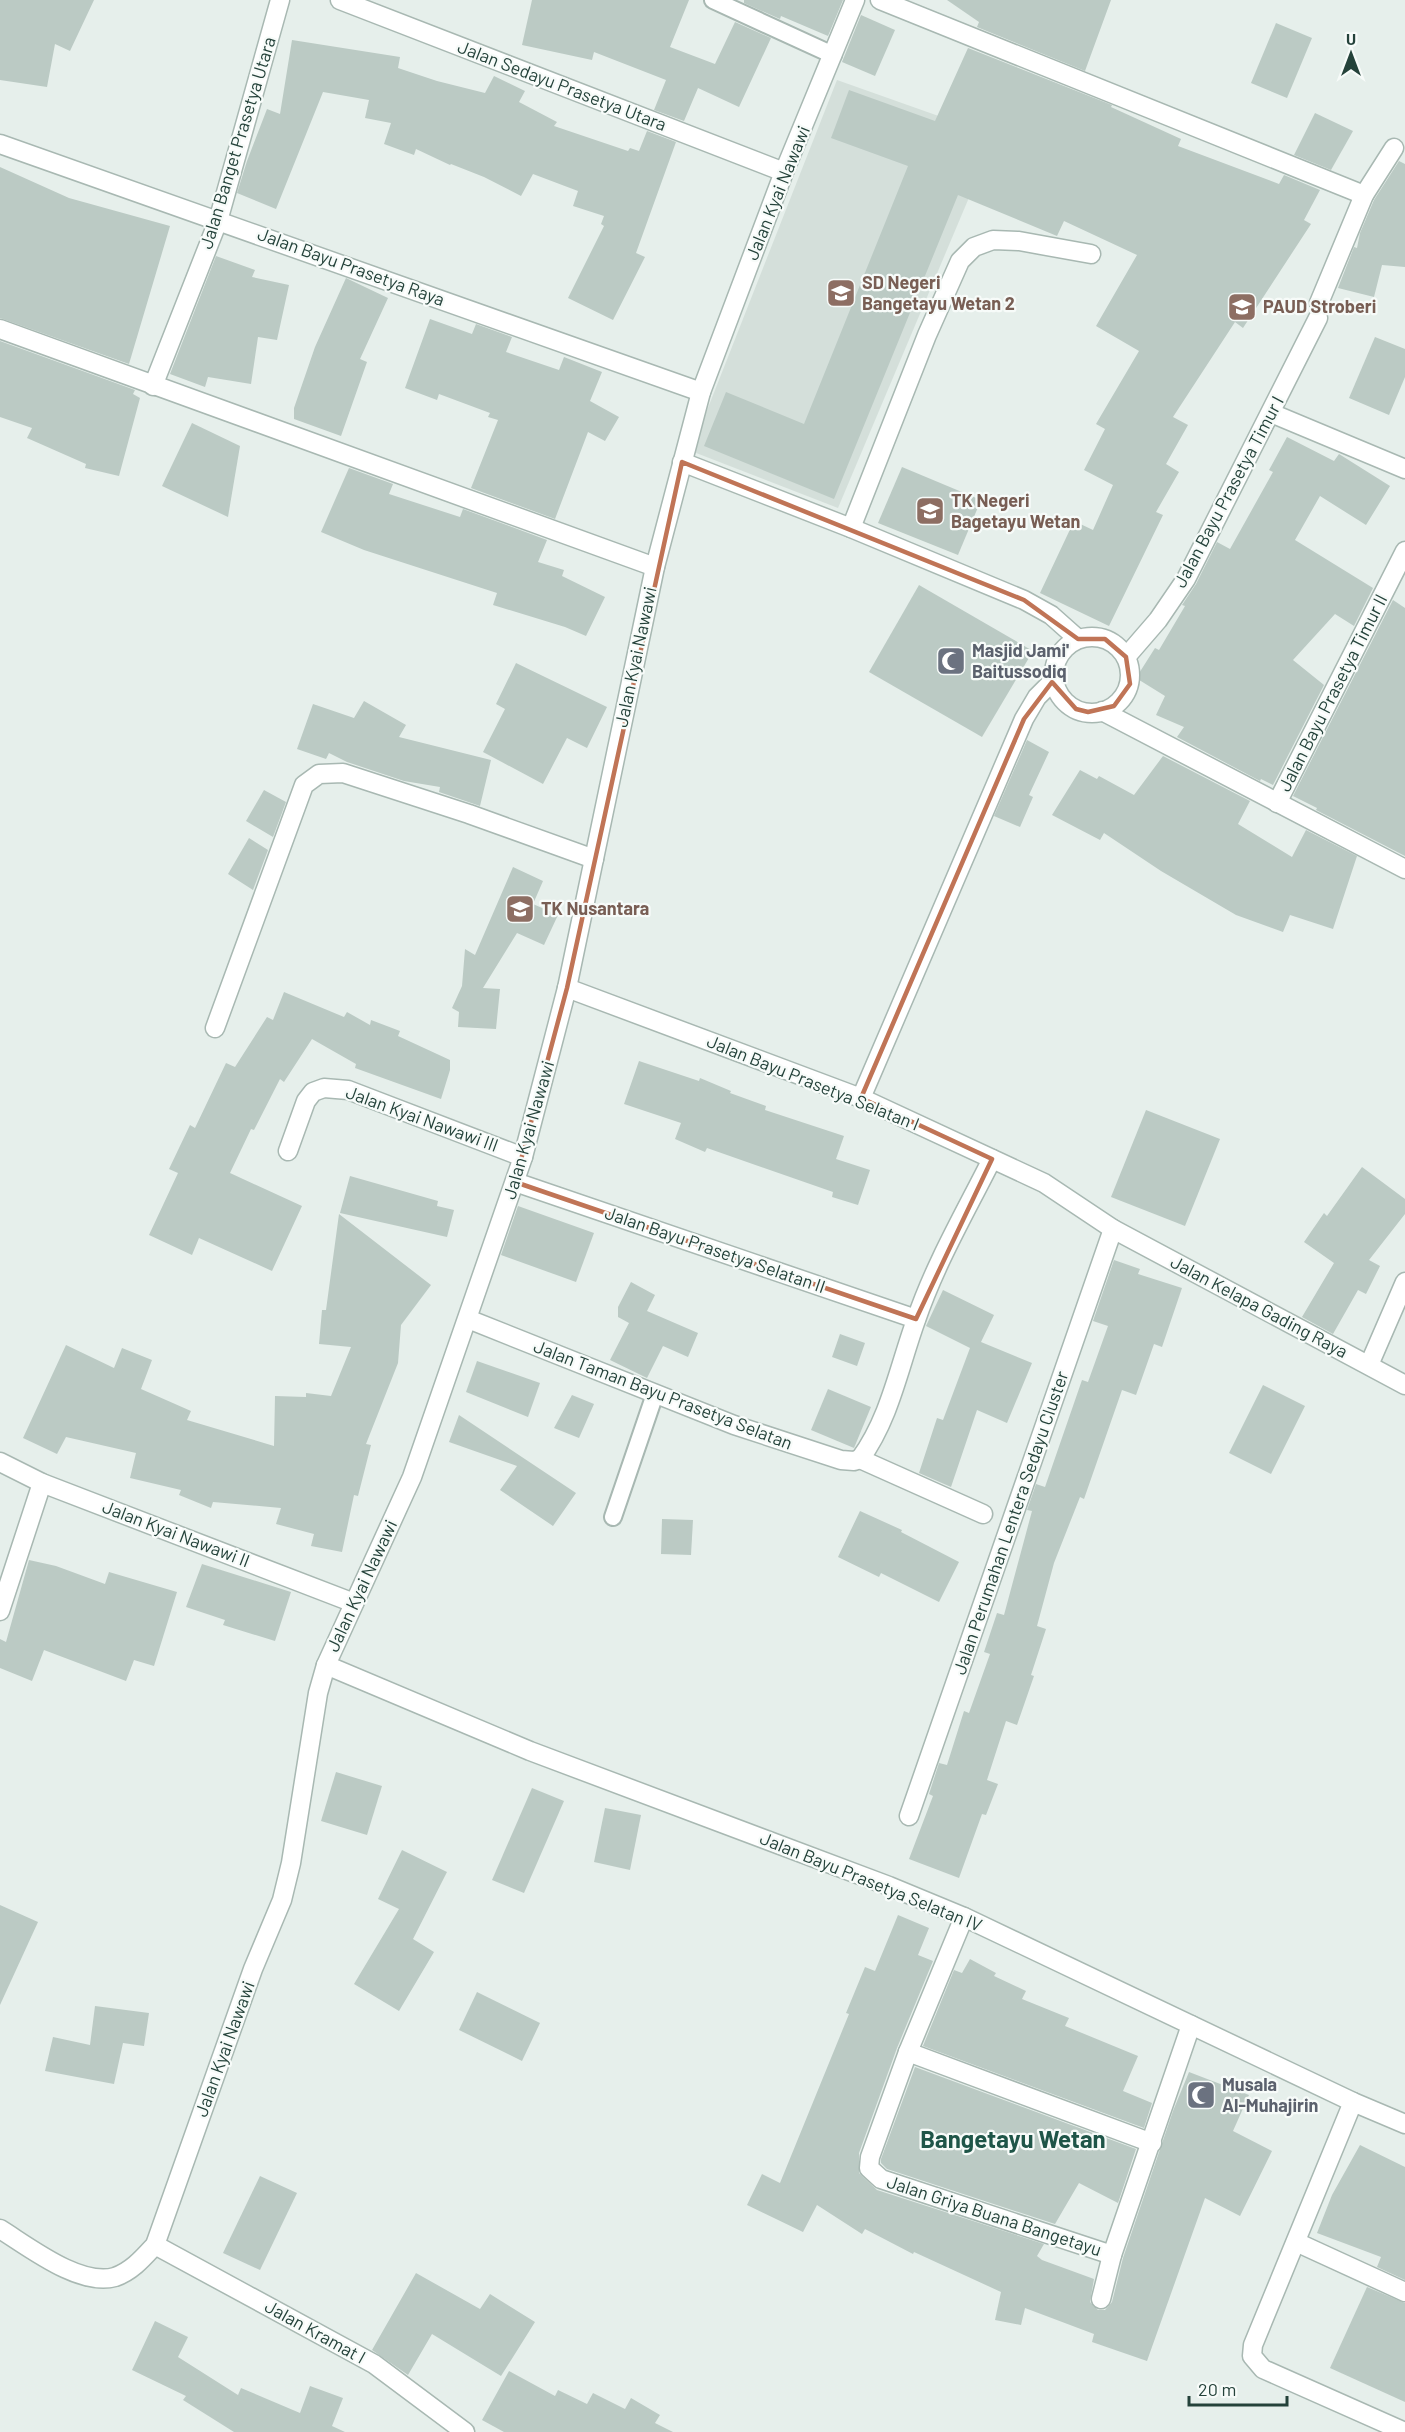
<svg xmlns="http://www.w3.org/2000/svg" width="1405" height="2432" font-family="Barlow,sans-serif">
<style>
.built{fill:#d4dfda}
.building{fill:#bbcac4}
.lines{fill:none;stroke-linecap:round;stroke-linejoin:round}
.service-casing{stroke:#a8b8b2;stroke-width:20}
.minor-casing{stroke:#a8b8b2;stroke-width:21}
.service{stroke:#fff;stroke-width:16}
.minor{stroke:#fff;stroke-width:18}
.marked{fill:none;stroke:#c07456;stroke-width:4.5;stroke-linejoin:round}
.labels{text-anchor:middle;stroke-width:4.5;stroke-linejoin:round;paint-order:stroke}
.street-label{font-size:18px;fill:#24423a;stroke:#f7fbf9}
.education-label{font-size:18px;font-weight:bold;fill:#785e54;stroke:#f7fbf9;text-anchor:start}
.worship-label{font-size:18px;font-weight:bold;fill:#5b616d;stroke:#f7fbf9;text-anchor:start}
.district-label{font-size:24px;font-weight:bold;fill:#1f5548;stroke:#f7fbf9}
</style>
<rect width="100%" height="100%" fill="#e6efeb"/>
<path class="built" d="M837,80L995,136L838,508L691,451Z"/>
<g class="building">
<path d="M0,0H94L70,51L55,44L47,87L0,80Z"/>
<path d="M532,0H689L670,47L715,64L735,22L771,38L739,107L698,88L684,121L654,110L666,80L594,52L592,60L522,45Z"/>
<path d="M744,0H843L828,36L781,16L780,19L744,3Z"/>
<path d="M947,0H1111L1085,71L977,27L979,22Z"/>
<path d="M861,15L895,30L875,76L842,62Z"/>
<path d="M1276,23L1312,38L1287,98L1251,83Z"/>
<path d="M292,40L400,57L398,68L437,81L485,93L494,76L525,91L519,102L557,122L554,126L628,151L630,148L639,151L647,131L676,142L636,253L645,257L613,320L568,298L604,226L601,224L604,216L573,206L578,191L533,174L521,196L484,177L451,164L450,165L416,149L414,155L384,144L391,123L365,118L369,100L323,92L276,209L237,193L247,161L267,109L280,114Z"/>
<path d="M968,48L1112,105L1111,107L1181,139L1178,146L1279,184L1284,175L1320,190L1304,220L1311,224L1243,328L1235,322L1173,417L1188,425L1166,464L1179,472L1156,512L1163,515L1109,626L1040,593L1074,521L1093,530L1113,485L1084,470L1105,429L1096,424L1139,351L1096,326L1137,255L1064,221L1057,236L958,195L834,499L704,446L726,392L804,424L908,166L831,138L849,90L935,121Z"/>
<path d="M1315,113L1353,131L1331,170L1294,155Z"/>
<path d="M1399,161L1405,164V267L1382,265L1374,297L1338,288L1354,247L1357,248L1360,233L1374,200Z"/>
<path d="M0,167L69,198L170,226L129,364L0,318Z"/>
<path d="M216,256L255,270L252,277L289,285L277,340L258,337L251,384L208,377L205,387L170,374Z"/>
<path d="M346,278L388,298L360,359L367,362L341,436L294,419V408L315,347Z"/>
<path d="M430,319L472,334L476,324L512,337L506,352L559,370L564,357L602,372L590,401L619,417L605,441L588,432L555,519L471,488L498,420L488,417L490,413L439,394L437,400L405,388Z"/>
<path d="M1375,337L1405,349V377L1389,415L1349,398Z"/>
<path d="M0,341L135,390L133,394L140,398L119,476L85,468L86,464L27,438L32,428L0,417Z"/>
<path d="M192,423L240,446L228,517L162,486Z"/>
<path d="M1287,437L1334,461L1339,454L1390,486L1366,525L1320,496L1295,540L1373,588L1354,626L1335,614L1293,660L1324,685L1273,785L1261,779L1260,781L1177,737L1184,727L1156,715L1165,696L1136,678L1155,648L1159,650L1185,606L1182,605L1196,584L1217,542L1230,549L1273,472L1269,470Z"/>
<path d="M902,467L981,500L958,555L878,523Z"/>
<path d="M349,468L393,484L389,494L460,517L463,509L547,540L538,562L564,570L562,576L605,597L586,636L565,627L493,605L497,593L364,550L321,532Z"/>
<path d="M919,585L1033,651L982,737L869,672Z"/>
<path d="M1393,600L1405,608V856L1316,810L1317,808L1293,796Z"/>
<path d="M516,663L607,707L587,748L567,738L543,784L483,752L505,709L496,704Z"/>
<path d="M364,701L406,725L399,737L491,760L480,806L439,792L440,787L404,781L347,762L329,753L326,759L297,749L313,704L354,718Z"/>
<path d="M1027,740L1049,752L1029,795L1033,797L1020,827L994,816Z"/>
<path d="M1163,756L1250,801L1238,824L1292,857L1306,830L1357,856L1333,929L1290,915L1283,932L1236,915L1161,871L1104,833L1100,840L1052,815L1080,770L1097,779L1099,776L1134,795Z"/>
<path d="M264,790L286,802L273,837L246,821Z"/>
<path d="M249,838L268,850L253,890L228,874Z"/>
<path d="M513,867L543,881L533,904L558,915L544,945L517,933L483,988L500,989L496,1029L458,1027L459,1012L452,1008L462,986L465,949L475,955Z"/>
<path d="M284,992L344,1017L347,1012L370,1025L371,1020L400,1031L398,1036L450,1060V1070L441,1099L355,1068L356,1064L312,1039L284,1082L280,1079L254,1130L251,1129L230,1173L302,1206L272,1271L199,1238L192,1255L149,1235L178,1173L169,1169L190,1125L195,1128L226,1063L235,1067L267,1017L273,1020Z"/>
<path d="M639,1061L699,1081L700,1078L731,1091L730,1093L766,1106L765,1110L844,1136L836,1159L870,1170L858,1205L832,1197L833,1192L707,1148L705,1152L675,1139L681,1123L624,1104Z"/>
<path d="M1146,1110L1220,1139L1185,1226L1111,1197Z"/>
<path d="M1362,1167L1405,1199V1214L1369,1260L1380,1266L1366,1294L1358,1290L1333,1334L1302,1317L1334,1263L1304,1242L1324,1213L1327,1216Z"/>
<path d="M350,1176L438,1201L437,1206L454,1210L447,1237L340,1213Z"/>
<path d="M518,1206L594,1233L576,1282L501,1255Z"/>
<path d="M339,1214L431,1285L401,1325L398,1363L366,1444L371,1445L358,1496L354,1495L342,1552L311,1546L314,1534L276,1524L281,1508L213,1502L211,1508L179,1495L181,1490L130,1478L136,1453L66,1437L57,1454L23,1438L66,1345L114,1368L122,1348L152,1360L141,1389L191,1411L187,1420L274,1446L275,1396L306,1397V1393L331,1396L351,1347L319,1344L322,1310H326Z"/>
<path d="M1114,1260L1140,1269L1138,1274L1182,1288L1162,1347L1154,1344L1136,1395L1122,1390L1084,1499L1080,1497L1054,1563L1037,1626L1046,1629L1031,1675L1034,1676L1017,1725L1006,1721L987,1780L998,1784L986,1815L982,1814L959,1878L909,1859L933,1796L929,1794L939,1763L947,1765L964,1711L969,1713L990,1654L984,1652L997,1613L1004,1615L1032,1511L1027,1510L1036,1484L1045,1487L1082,1380L1088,1382L1108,1326L1093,1321Z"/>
<path d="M631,1282L655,1295L647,1311L698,1333L688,1357L663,1346L647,1378L610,1360L629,1323L618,1317V1307Z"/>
<path d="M943,1290L994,1315L981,1342L1032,1363L1007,1423L977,1410L951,1487L919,1473L937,1418L943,1420L970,1348L926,1326Z"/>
<path d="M840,1334L865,1343L857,1366L832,1357Z"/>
<path d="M477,1361L540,1383L528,1417L466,1392Z"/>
<path d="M1263,1385L1305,1406L1271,1474L1229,1453Z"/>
<path d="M828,1389L871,1407L854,1448L811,1430Z"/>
<path d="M572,1395L594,1404L579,1438L554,1428Z"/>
<path d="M459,1415L576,1493L553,1526L500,1490L517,1466L449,1442Z"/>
<path d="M860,1511L902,1530L901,1532L959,1562L939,1602L881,1573L879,1577L838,1557Z"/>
<path d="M662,1519L693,1520L691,1555L661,1554Z"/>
<path d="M29,1560L56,1566L105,1584L109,1572L177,1592L154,1666L134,1660L126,1681L44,1650L32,1681L0,1668V1639L6,1642Z"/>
<path d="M202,1564L291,1592L275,1641L223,1625L225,1620L186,1607Z"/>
<path d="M336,1772L382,1786L367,1835L321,1821Z"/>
<path d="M532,1788L564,1801L524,1893L492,1880Z"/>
<path d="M605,1808L641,1815L630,1870L594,1862Z"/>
<path d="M402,1850L447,1872L413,1939L434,1952L399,2011L354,1984L399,1909L378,1899Z"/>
<path d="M0,1905L38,1922L0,2005Z"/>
<path d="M898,1915L929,1928L918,1955L933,1961L897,2048L859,2153V2173L877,2190L1044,2244L1037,2256L1042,2260L1094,2279L1090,2302L1098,2310H1105L1112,2302L1123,2258L1173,2111L1189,2072L1249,2095L1233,2131L1272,2151L1240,2216L1205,2198L1147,2361L1092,2342L1094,2334L1025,2308L1021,2325L995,2320L1001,2292L914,2252L913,2254L865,2229L862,2234L817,2205L803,2232L747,2205L762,2174L780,2183L849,2014L846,2013L865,1967L875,1971Z"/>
<path d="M970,1959L996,1973L994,1976L1026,1991L1022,1999L1069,2018L1065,2026L1138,2056L1123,2091L1152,2103L1144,2128L923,2046L954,1970L962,1973Z"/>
<path d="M477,1992L540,2023L522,2061L459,2030Z"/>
<path d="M95,2006L149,2013L144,2046L123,2043L114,2084L45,2071L53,2037L90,2045Z"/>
<path d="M915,2067L1136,2149L1118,2203L1079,2183L1055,2224L887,2169L881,2163V2159Z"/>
<path d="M1360,2145L1405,2167V2280L1377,2267L1381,2257L1317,2233L1332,2195Z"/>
<path d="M260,2176L297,2193L260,2270L223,2253Z"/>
<path d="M416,2273L480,2309L490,2294L535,2322L501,2376L432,2334L408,2375L372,2350Z"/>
<path d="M1367,2287L1405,2303V2402L1330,2368Z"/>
<path d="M155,2321L188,2337L178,2357L238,2395L241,2388L300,2413L310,2386L343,2398L332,2426L345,2432H234L183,2400L186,2396L132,2370Z"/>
<path d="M509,2371L555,2396L558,2390L587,2404L593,2393L625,2409L631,2398L660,2415L655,2423L673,2432H504L482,2420Z"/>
</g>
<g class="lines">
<g class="service-casing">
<g id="service">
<path d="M713,0L833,55"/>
<path d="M613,1517L655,1394"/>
</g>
</g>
<g class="minor-casing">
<g id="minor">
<path d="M340,0L784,172"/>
<path d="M880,0L1364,195"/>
<path d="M0,144L701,392"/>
<path d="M1319,303L1364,195L1394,148"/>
<path d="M0,329L655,567"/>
<path d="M153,386L218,221L280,0"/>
<path d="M1271,413L1405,469"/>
<path d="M682,462L851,528L1024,600L1051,615L1078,639"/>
<path d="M851,528L927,335L960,261L974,247L993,240L1019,241L1091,254"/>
<circle cx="1092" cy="675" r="38"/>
<path d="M1126,657L1158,620L1186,579L1318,318"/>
<path d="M1102,711L1405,869"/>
<path d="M1277,803L1405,551"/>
<path d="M567,988L861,1098L1044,1183L1113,1229L1405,1385"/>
<path d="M215,1028L304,785L319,774L343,773L469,814L594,859"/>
<path d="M861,1098L1024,719L1037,697L1054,680"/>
<path d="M288,1151L306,1101L313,1092L324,1088L348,1090L523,1157"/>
<path d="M515,1182L916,1319"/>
<path d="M468,1319L734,1425L841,1460L854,1461L860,1459"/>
<path d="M1369,1365L1405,1282"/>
<path d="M860,1459C890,1418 899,1367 916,1320C935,1264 966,1211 992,1159"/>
<path d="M860,1459L983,1514"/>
<path d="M0,1462L42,1483L354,1603"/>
<path d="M0,1611L42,1483"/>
<path d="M326,1665L530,1751L889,1886L964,1917L1353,2102L1405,2124"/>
<path d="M909,1816L1113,1229"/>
<path d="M964,1917L908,2052L870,2157L869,2168L881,2179L1112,2255L1191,2025"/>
<path d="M908,2052L1152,2143"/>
<path d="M1353,2102L1253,2345L1252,2356L1263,2369L1405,2432"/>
<path d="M0,2229C29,2247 80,2287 115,2277C132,2271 143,2258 155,2245L253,1969L282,1900L291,1863L318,1693L326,1665L412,1477L523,1157L567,988L655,567L701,392L784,172L855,0"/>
<path d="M1296,2242L1405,2292"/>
<path d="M155,2245L374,2364L465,2432"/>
<path d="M1101,2299L1112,2255"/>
</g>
</g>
<use href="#service" class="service"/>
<use href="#minor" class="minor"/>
</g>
<path class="marked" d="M682,462L1024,600L1078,639H1105L1126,657L1130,684L1114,706L1088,712L1076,709L1052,682L1024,719L861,1098L992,1159L916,1319L515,1182L567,988Z"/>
<defs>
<g id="school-square" transform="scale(1.5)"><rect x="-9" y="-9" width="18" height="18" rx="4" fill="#8d6e63" stroke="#f7fbf9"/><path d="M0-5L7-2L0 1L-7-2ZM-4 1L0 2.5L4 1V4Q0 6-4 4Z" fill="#fff"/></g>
<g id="mosque-square" transform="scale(1.5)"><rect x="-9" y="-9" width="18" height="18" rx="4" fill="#6b7280" stroke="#f7fbf9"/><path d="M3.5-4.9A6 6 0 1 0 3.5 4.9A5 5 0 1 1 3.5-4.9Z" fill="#fff"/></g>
</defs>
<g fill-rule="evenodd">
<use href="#school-square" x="841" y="293"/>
<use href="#school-square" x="1242" y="307"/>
<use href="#school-square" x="930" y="511"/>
<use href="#mosque-square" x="951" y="661"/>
<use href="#school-square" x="520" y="909"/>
<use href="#mosque-square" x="1201" y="2095"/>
</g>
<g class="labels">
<g class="street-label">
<text transform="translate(562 86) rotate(21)" y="6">Jalan Sedayu Prasetya Utara</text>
<text transform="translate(238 143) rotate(-73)" y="6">Jalan Banget Prasetya Utara</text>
<text transform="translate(778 193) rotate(-68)" y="6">Jalan Kyai Nawawi</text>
<text transform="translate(351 267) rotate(20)" y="6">Jalan Bayu Prasetya Raya</text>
<text transform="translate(1229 492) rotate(-62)" y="6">Jalan Bayu Prasetya Timur I</text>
<text transform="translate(636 657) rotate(-78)" y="6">Jalan Kyai Nawawi</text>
<text transform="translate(1333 693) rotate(-63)" y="6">Jalan Bayu Prasetya Timur II</text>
<text transform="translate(813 1083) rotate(22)" y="6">Jalan Bayu Prasetya Selatan I</text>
<text transform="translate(422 1119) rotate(20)" y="6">Jalan Kyai Nawawi III</text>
<text transform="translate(529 1130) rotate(-74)" y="6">Jalan Kyai Nawawi</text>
<text transform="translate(715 1250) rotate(19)" y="6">Jalan Bayu Prasetya Selatan II</text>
<text transform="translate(1259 1307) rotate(28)" y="6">Jalan Kelapa Gading Raya</text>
<text transform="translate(663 1395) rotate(21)" y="6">Jalan Taman Bayu Prasetya Selatan</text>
<text transform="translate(1011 1523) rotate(-71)" y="6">Jalan Perumahan Lentera Sedayu Cluster</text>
<text transform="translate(176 1534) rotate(21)" y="6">Jalan Kyai Nawawi II</text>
<text transform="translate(362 1586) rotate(-65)" y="6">Jalan Kyai Nawawi</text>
<text transform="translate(871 1882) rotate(22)" y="6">Jalan Bayu Prasetya Selatan IV</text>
<text transform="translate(225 2049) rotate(-70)" y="6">Jalan Kyai Nawawi</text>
<text transform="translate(994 2216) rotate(18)" y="6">Jalan Griya Buana Bangetayu</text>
<text transform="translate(315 2332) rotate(29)" y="6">Jalan Kramat I</text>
</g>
<g class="education-label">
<text x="862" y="289">SD Negeri<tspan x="862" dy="21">Bangetayu Wetan 2</tspan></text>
<text x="1263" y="313">PAUD Stroberi</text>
<text x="951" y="507">TK Negeri<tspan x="951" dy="21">Bagetayu Wetan</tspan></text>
<text x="541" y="915">TK Nusantara</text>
</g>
<g class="worship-label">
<text x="972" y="657">Masjid Jami'<tspan x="972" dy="21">Baitussodiq</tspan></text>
<text x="1222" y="2091">Musala<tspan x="1222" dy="21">Al-Muhajirin</tspan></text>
</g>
<g class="district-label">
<text x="1013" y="2148">Bangetayu Wetan</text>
</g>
</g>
<g transform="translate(1351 54)" stroke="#f7fbf9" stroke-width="4.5" paint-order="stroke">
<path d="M0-4.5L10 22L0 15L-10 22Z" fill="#24423a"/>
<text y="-9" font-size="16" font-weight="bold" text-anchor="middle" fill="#24423a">U</text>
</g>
<path d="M1189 2396v9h98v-9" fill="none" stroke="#24423a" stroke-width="3"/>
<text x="1198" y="2396" font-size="18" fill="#24423a" stroke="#f7fbf9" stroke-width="4.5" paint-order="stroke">20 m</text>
</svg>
